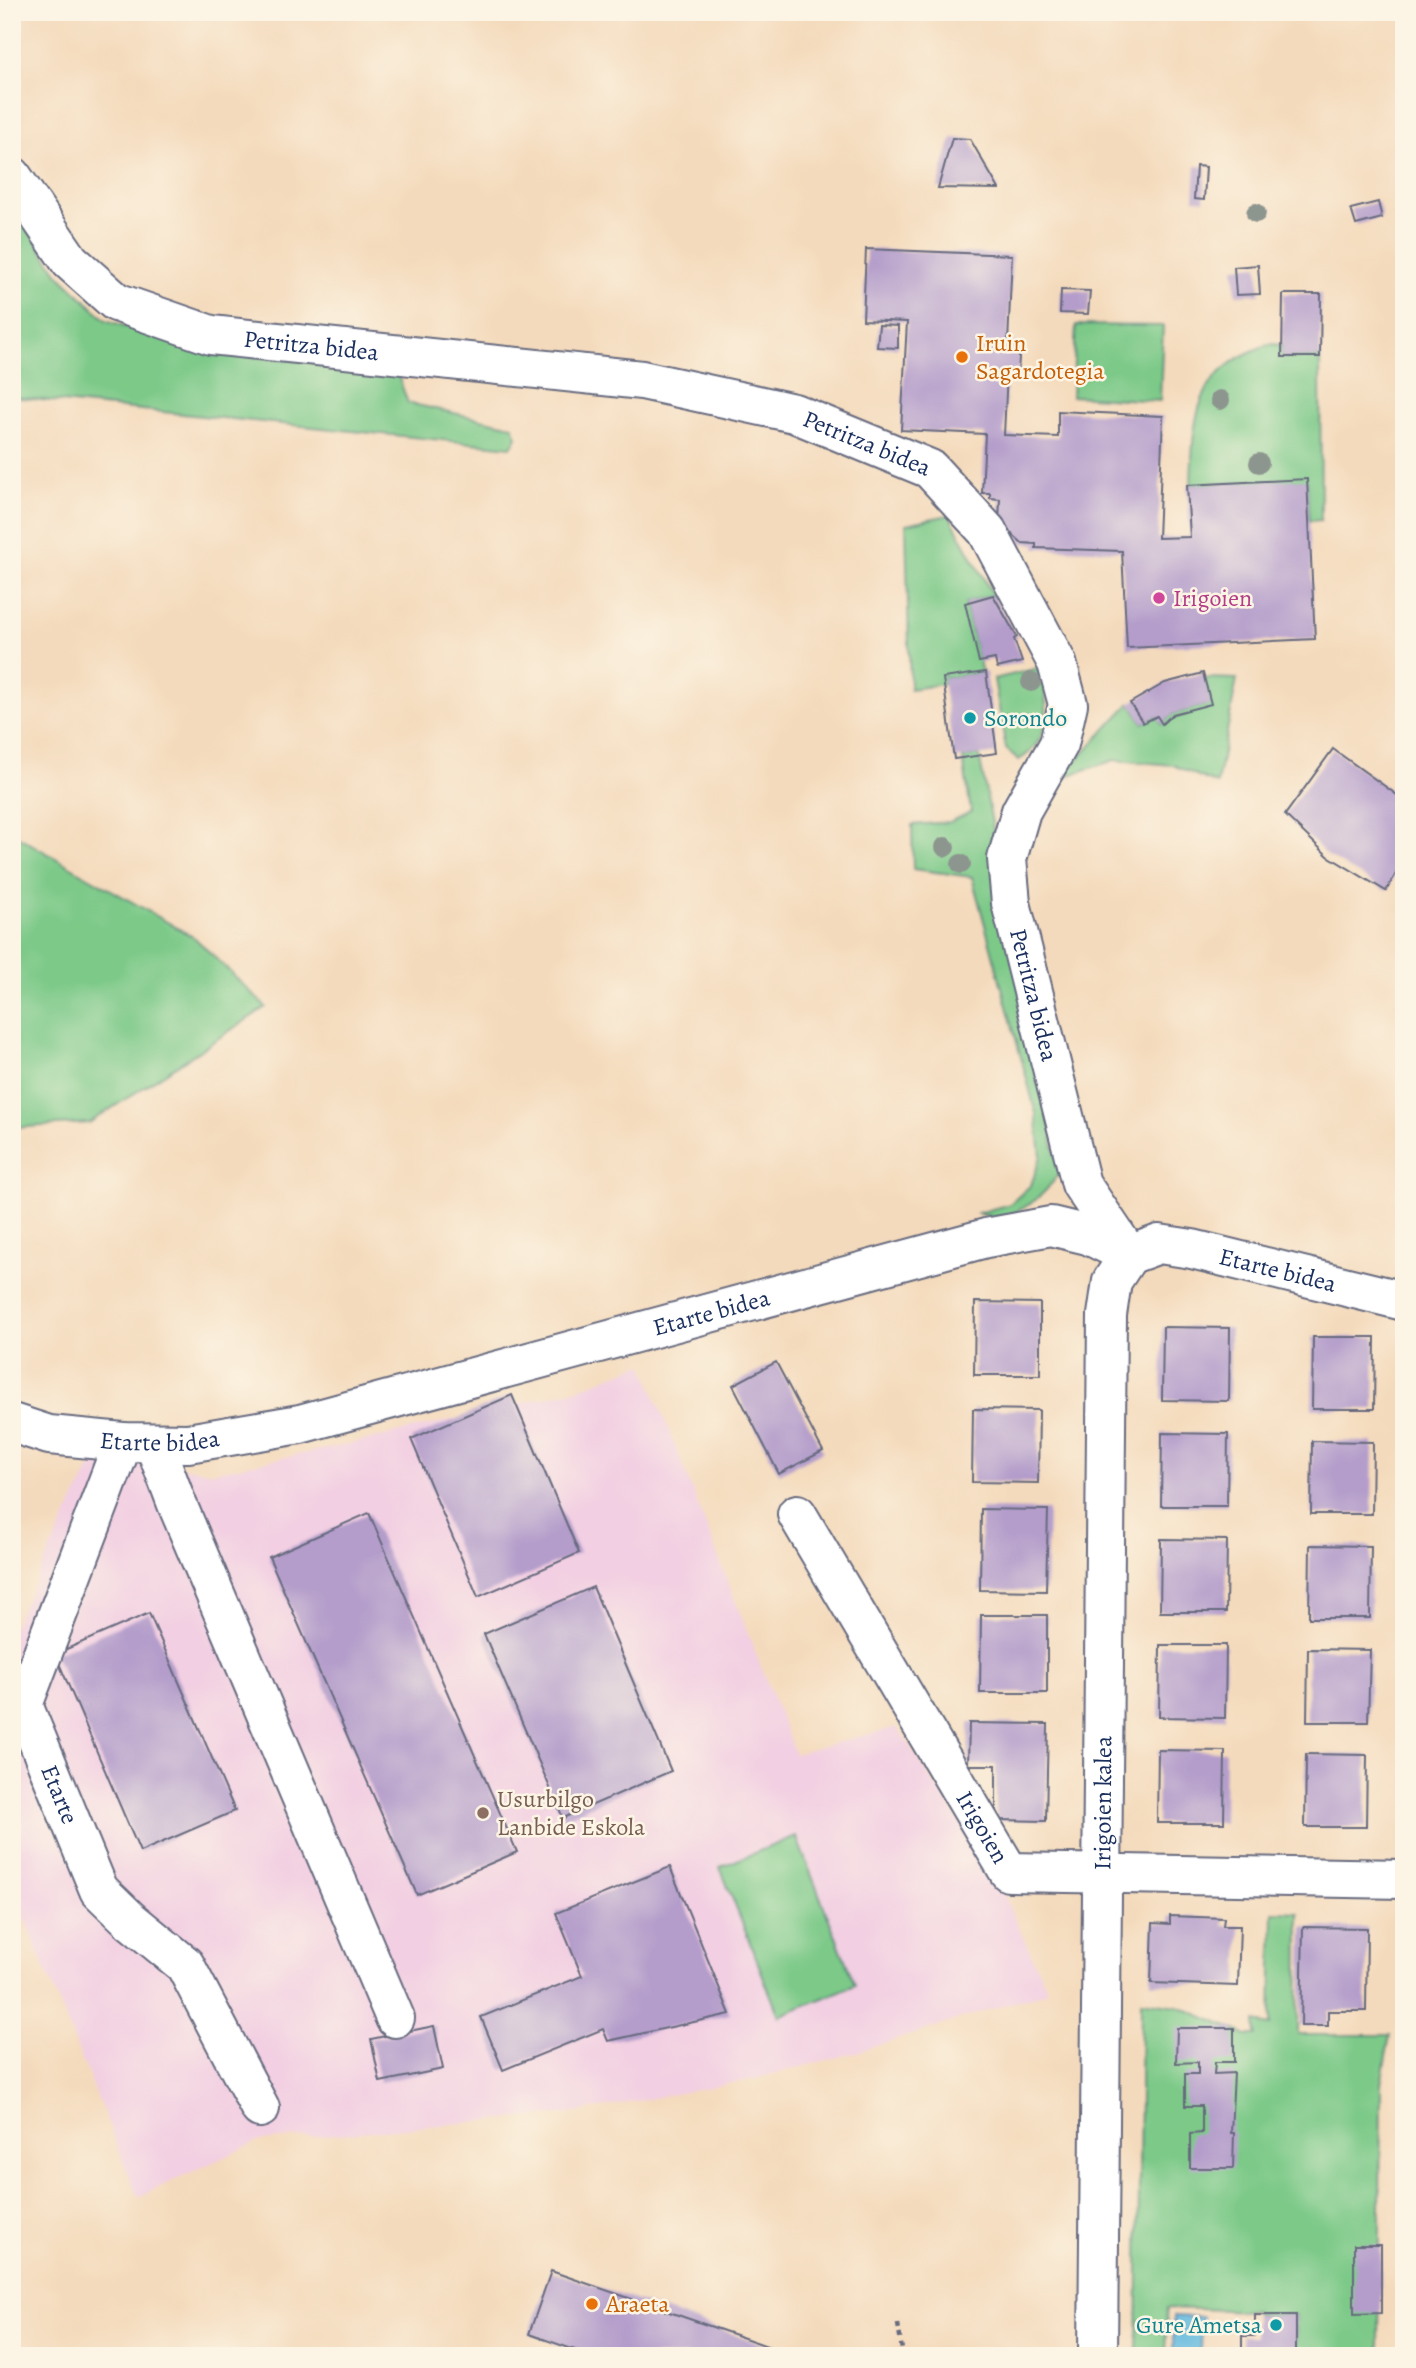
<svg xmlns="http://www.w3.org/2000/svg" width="1416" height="2368" font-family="Alegreya,serif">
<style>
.built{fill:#f2cfe2}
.green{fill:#7cc988;stroke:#4c7c73;stroke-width:2}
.water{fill:#62badf;stroke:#3e749e;stroke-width:2}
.building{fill:#b49dcb}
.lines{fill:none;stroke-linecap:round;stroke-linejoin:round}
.minor-casing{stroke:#676b7f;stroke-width:42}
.path{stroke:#676b7f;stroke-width:4.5;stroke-dasharray:5 5;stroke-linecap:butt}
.minor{stroke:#fff;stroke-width:38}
.tree{fill:#8d958f}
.food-dot{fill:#e8710a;stroke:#fcf5e5;stroke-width:2.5}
.hotel-dot{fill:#d1479c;stroke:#fcf5e5;stroke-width:2.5}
.culture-dot{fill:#0f9aa8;stroke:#fcf5e5;stroke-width:2.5}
.education-dot{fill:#8d6e63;stroke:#fcf5e5;stroke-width:2.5}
.labels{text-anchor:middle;stroke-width:5;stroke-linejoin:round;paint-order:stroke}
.food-label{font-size:24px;fill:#c56008;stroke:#fcf5e5;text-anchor:start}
.street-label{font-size:24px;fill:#1b2f5e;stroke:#fcf5e5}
.hotel-label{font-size:24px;fill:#b23c85;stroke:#fcf5e5;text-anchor:start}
.culture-label{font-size:24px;fill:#0d838f;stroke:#fcf5e5;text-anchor:start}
.education-label{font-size:24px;fill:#785e54;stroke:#fcf5e5;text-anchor:start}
</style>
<rect width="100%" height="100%" fill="#fcf5e5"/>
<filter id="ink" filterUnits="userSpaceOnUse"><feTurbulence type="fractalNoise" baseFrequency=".0143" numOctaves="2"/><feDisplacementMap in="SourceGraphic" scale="14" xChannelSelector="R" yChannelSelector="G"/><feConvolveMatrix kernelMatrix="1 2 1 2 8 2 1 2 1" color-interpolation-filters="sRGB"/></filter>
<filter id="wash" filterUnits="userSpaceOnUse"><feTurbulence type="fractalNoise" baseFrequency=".00686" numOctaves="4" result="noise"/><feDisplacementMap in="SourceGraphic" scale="28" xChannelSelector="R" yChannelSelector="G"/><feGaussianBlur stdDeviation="1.57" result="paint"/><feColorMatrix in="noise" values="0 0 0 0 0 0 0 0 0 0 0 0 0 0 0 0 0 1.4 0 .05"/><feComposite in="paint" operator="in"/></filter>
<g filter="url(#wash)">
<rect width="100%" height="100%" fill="#f4dabc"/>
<path class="built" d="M643,1364L795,1754L897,1727L993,1872L1048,1991L854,2053L757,2078L575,2113L259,2141L138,2197L12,1887V1629L97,1454L213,1472L346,1445L572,1391Z"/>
<g class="green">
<path d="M12,207L58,274L106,320L208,352L396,370L408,403L513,426L517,437L511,447L12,397Z"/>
<path d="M1076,325L1163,326L1160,401L1072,396Z"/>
<path d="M1270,344L1282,345V357H1320L1321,520L1309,521L1307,480L1191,485C1193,416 1194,369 1270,344Z"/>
<path d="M949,515L993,595L965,603L982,673L944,678V684L910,689L906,524Z"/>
<path d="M1039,668C1049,702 1054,739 1019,760L1006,749L994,679Z"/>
<path d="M1204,678L1237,679L1217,784L1173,765L1115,760L1060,778L1130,703L1143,723L1157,716L1162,724L1173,714L1210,704Z"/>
<path d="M979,755L1059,1173C1044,1198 1008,1227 978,1213L1010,1204L1031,1185L1041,1156L1036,1113L972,877L913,869L912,825L950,822L971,812L963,758Z"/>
<path d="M12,833L195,938L266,1007L89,1123L12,1128Z"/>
<path d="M796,1836L855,1985L779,2016L720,1867Z"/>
<path d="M1273,1912L1299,1913L1298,2035H1390L1381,2084L1379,2356H1296V2315H1255L1254,2311L1167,2308L1165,2356H1137L1141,2001L1178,2006L1247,2035H1256L1255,2022L1271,2025Z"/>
</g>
<path class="water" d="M1173,2316L1202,2317L1201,2351H1173Z"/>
<g id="blocks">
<g class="building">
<path d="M952,138L970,139L999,189L938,188Z"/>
<path d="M1196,166L1206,167L1204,200L1194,199Z"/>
<path d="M1378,202L1382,218L1356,225L1351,209Z"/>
<path d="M866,249L1012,255L1008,343H1020L1018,372L1007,371L1004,435L1058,437V411L1163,416L1158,538L1190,537L1187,485L1307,479L1315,639L1127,648L1122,551L1036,548V544L1022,543L999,522L1000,499L990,498V493H982L985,434L901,430L907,322L863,320Z"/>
<path d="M1258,265L1260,294L1236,295L1234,267Z"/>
<path d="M1061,290L1090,291L1088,314L1060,313Z"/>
<path d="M1283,294H1321L1320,357H1282Z"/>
<path d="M879,325L898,326V348L877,347Z"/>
<path d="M993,595L1017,637L1014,639L1022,662L997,668L995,659L979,662L965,603Z"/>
<path d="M986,672L997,753L954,759L943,678Z"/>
<path d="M1203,673L1211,704L1173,714L1162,724L1157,716L1143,723L1130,703L1165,683Z"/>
<path d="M1333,749L1404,800V860L1386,891L1328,856L1285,815Z"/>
<path d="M975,1302L1040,1303V1375H974Z"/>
<path d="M1163,1327L1230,1328L1229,1401L1162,1400Z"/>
<path d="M1313,1337H1375L1374,1409H1312Z"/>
<path d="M776,1362L823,1451L779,1474L733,1385Z"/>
<path d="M512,1395L579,1553L478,1597L411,1439Z"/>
<path d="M973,1409L1039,1410L1038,1483L972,1482Z"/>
<path d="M1162,1433L1228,1434L1227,1506H1161Z"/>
<path d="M1312,1441L1373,1442L1372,1514H1311Z"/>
<path d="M981,1509L1048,1510L1046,1591L980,1590Z"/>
<path d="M369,1513L517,1852L417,1895L269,1557Z"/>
<path d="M1161,1539L1227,1540L1226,1612H1160Z"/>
<path d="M1310,1545L1371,1546L1370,1618H1309Z"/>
<path d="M593,1587L671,1771L563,1818L484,1634Z"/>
<path d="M149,1613L235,1811L140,1852L55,1654Z"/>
<path d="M981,1615H1047V1693H980Z"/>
<path d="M1160,1645H1226L1225,1718L1159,1717Z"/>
<path d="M1308,1649L1370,1650L1368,1722H1307Z"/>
<path d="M969,1723L1048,1724L1046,1821L996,1820V1765H968Z"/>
<path d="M1158,1750L1225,1751L1224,1823H1157Z"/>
<path d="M1306,1754L1367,1755L1366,1827H1305Z"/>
<path d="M670,1867L730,2014L608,2041L603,2029L503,2070L481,2017L582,1976L556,1913Z"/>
<path d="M1170,1916L1224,1918L1223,1926H1240L1238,1986L1151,1983L1153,1923L1170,1924Z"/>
<path d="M1303,1927L1367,1928L1366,2011H1328V2026H1301Z"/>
<path d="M434,2026L443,2069L380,2082L371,2039Z"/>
<path d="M1177,2028H1234V2062H1215L1214,2074L1234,2073L1231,2133H1234L1233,2168H1190V2134L1202,2133V2106H1185V2074H1198V2062L1176,2063Z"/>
<path d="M1354,2245H1381V2313L1354,2314Z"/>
<path d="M551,2271L773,2348L770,2356H592L529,2334Z"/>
<path d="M1255,2315H1296V2356H1242V2336H1255Z"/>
</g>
</g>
</g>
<g filter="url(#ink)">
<use href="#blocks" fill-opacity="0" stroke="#676b7f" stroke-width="2"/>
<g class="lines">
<g class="minor-casing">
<g id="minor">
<path id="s1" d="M12,176L70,261L116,302L211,335L642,380L794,413L930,469L987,531L1057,663L1068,704L1059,744L1021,811L1007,859L1011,903L1081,1184L1129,1255"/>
<path id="s2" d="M12,1423L49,1435L123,1442L188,1443L300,1424L986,1238L1051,1226L1088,1235L1129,1255L1159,1244L1192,1249L1404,1301"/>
<path id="s3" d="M123,1442L23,1705L99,1890L130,1920L185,1965L260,2108"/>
<path d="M154,1443L177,1504L395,2018"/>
<path id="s4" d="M797,1514L1009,1872L1404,1879"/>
<path id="s5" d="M1098,2356L1107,1315L1112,1281L1129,1255"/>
</g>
</g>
<path class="path" d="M898,2324L902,2350L900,2356"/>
<use href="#minor" class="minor"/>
</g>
<g class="tree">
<circle cx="1256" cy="213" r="10"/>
<circle cx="1220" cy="400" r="10"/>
<circle cx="1259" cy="463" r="10"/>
<circle cx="1031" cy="682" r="10"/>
<circle cx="945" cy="847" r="10"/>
<circle cx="961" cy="864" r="10"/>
</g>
</g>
<g class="food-dot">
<circle cx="962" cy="357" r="7"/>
<circle cx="592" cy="2304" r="7"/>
</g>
<circle class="hotel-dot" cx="1159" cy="598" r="7"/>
<g class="culture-dot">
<circle cx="970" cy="718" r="7"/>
<circle cx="1276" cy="2325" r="7"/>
</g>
<circle class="education-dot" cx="483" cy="1813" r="7"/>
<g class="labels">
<g class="food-label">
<text x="976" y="351">Iruin<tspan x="976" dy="28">Sagardotegia</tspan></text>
<text x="606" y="2312">Araeta</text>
</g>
<g class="street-label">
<text dy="8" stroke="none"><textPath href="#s1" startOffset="366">Petritza bidea</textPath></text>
<text dy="8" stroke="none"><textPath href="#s1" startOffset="933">Petritza bidea</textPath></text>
<text dy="8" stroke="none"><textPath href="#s1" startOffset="1584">Petritza bidea</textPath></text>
<text dy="8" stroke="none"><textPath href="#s2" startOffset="1306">Etarte bidea</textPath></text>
<text dy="8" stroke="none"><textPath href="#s2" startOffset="718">Etarte bidea</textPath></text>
<text dy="8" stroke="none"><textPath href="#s2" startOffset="150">Etarte bidea</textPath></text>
<text dy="8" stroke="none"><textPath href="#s3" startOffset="378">Etarte</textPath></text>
<text dy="8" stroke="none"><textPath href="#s5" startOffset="553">Irigoien kalea</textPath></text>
<text dy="8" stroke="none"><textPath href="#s4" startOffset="364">Irigoien</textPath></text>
</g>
<g class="hotel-label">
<text x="1173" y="606">Irigoien</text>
</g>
<g class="culture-label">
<text x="984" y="726">Sorondo</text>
<text x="1262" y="2333" text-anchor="end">Gure Ametsa</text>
</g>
<g class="education-label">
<text x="497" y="1807">Usurbilgo<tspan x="497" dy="28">Lanbide Eskola</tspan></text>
</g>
</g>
<rect width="1416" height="2368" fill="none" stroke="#fcf5e5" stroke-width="42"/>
</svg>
